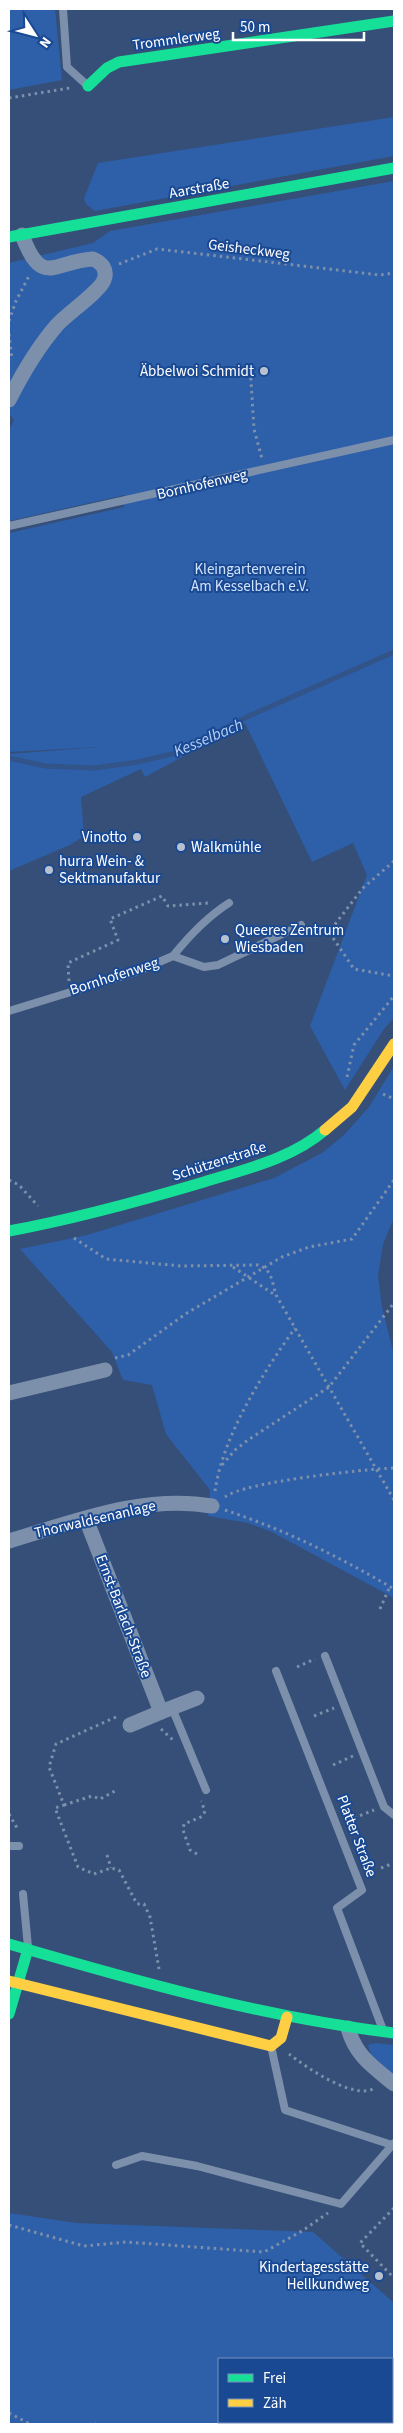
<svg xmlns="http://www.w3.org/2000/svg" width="403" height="2433" font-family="'Source Sans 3',sans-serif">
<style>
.green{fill:#2e5fa9;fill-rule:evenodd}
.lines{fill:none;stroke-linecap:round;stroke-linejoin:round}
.stream{stroke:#325489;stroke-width:5}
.path{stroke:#7d90ab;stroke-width:3;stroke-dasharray:2.5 4;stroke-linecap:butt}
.lane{stroke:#7d90ab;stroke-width:8}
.street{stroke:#7d90ab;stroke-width:15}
.fast{stroke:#16e098;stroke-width:11}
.slow{stroke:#ffcf43;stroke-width:11}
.poi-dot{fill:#b8c1d0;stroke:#1a4993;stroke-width:2}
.labels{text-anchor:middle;stroke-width:4;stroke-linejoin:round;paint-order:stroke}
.street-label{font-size:15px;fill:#fff;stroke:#1a4993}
.poi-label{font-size:15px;fill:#fff;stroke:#1a4993;text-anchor:end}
.park-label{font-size:15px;fill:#d1e2fb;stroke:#1a4993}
.water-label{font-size:16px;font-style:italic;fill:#b7d1f6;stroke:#1a4993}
</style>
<rect width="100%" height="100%" fill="#354f78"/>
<g class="green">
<path d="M9,9H55L62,80L9,90Z"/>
<path d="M394,117V156L95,211L86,204L84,198L98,163Z"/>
<path d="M394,181V1018L384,1029L345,1090L310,1026L367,875L353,843L312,862L245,723L145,777L141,769L81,797L84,836L70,845L9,871V754L101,747L9,752V533L124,507L125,495L9,521V430L14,420L9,413V263L93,243L110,231Z"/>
<path d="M394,1066V1218L383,1244L378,1276L382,1307L394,1355V1598L272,1532L248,1523L208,1516L210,1490L166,1434L152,1385L123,1380L112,1352L20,1249L87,1235L274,1178L322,1153L344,1135L369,1107Z"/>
<path d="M375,2043L394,2045V2076L371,2055L368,2045Z"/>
<path d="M9,2213L76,2223L313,2232L394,2303V2424H9ZM219,2359H392V2422H219Z"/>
</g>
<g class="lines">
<path class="stream" d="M9,758L45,766L94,768L138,762L176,753L251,715L394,652"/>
<g class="path">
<path d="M9,98L70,88"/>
<path d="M119,264L157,249L380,275L394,273"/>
<path d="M9,321L16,301L30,274"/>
<path d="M9,334L12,360"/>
<path d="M250,365L254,429L262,459"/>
<path d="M394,861L363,888L329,932L354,969L394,976"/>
<path d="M69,981L68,963L118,940L110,919L162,896L168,906L208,903"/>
<path d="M347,1077L354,1045L394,996"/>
<path d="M383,1094L394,1099"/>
<path d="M9,1180L19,1185L38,1206"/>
<path d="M74,1238L106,1259L181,1266L258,1265C272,1269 272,1282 276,1295L394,1500"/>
<path d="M233,1267L275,1295"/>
<path d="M115,1358L128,1355L187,1313L282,1257L309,1247L352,1239L394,1180"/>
<path d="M222,1465L235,1450L248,1440L329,1387L394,1303"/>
<path d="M215,1491C223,1435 263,1373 295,1328"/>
<path d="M225,1497C243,1482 366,1469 394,1468"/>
<path d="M225,1510C285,1530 340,1557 394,1589"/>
<path d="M380,1609L390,1586"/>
<path d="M297,1667L315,1659"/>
<path d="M314,1716L334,1708"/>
<path d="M116,1717L56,1744L49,1767L64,1805L55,1808L78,1867L94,1874L111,1868L119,1870L137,1904H144L150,1917L159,1969"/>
<path d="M161,1729L173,1740"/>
<path d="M333,1765L353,1756"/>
<path d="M64,1805L92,1796L100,1799L117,1790"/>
<path d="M9,1814L17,1828"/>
<path d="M354,1818L374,1810"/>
<path d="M197,1854L190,1850L183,1830L184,1824L203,1816L205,1811L201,1801"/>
<path d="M107,1855L111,1868"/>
<path d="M381,1868L394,1863"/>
<path d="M289,2054C306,2067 354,2101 375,2088"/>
<path d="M394,2208L360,2243L394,2278"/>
<path d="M9,2225L84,2246L126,2242L264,2252L302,2231L328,2213"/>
<path d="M9,2413L30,2424"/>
<path d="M95,2424H96"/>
</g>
<g class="lane">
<path d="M63,9L67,67L88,86"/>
<path d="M9,526L394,440"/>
<path d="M173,956C189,936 207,917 229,903"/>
<path d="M9,1011L136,972L173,956L204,967L218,965L301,925"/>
<path d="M325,1656L384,1807L394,1815"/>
<path d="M276,1671L362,1890L337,1908L383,2030"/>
<path d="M172,1708L206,1790"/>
<path d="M9,1846H19"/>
<path d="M23,1894L28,1947"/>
<path d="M271,2046L285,2110L392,2145"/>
<path d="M116,2165L142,2156L197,2166L341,2204L394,2143"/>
</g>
<g class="street">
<path d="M9,400C22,374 38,347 57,325C67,314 100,291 104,280C108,270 102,263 93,259C54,261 42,289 22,235"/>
<path d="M9,1393L105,1370"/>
<path d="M86,1519L161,1712L197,1698"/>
<path d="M9,1541C74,1522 144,1494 212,1506"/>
<path d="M130,1725L161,1712"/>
<path d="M348,2028C355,2055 373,2067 394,2084"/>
</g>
<g class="fast">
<path d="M88,86L107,68L119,62L394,21"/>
<path d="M9,237L394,168"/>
<path d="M9,1231C75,1219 140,1201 204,1182C246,1169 291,1159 325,1130"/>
<path d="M9,1944C136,1981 262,2017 394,2033"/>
<path d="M9,2014L28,1949"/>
</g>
<g class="slow">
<path d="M325,1130L352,1107L394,1044"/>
<path d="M9,1981L271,2046L281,2038L287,2017"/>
</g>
</g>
<g class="poi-dot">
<circle cx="264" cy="371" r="5"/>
<circle cx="137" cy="837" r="5"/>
<circle cx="181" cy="847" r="5"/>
<circle cx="49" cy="870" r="5"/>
<circle cx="225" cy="939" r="5"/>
<circle cx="379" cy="2276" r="5"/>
</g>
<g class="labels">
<g class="street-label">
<text transform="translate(176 39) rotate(-8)" y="5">Trommlerweg</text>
<text transform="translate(199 188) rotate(-10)" y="5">Aarstraße</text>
<text transform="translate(249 249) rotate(7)" y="5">Geisheckweg</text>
<text transform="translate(202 484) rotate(-13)" y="5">Bornhofenweg</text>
<text transform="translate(114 976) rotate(-18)" y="5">Bornhofenweg</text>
<text transform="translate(219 1161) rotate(-18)" y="5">Schützenstraße</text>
<text transform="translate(95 1519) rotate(-13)" y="5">Thorwaldsenanlage</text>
<text transform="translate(124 1616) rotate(69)" y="5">Ernst-Barlach-Straße</text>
<text transform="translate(357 1836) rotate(69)" y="5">Platter Straße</text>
</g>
<g class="poi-label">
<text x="254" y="376">Äbbelwoi Schmidt</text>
<text x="127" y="842">Vinotto</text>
<text x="191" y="852" text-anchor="start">Walkmühle</text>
<text x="59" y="866" text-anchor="start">hurra Wein- &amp;<tspan x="59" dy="17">Sektmanufaktur</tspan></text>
<text x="235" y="935" text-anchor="start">Queeres Zentrum<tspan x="235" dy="17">Wiesbaden</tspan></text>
<text x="369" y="2272">Kindertagesstätte<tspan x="369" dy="17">Hellkundweg</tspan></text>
</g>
<g class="park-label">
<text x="250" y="574">Kleingartenverein<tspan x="250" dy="17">Am Kesselbach e.V.</tspan></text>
</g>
<g class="water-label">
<text transform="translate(208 737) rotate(-23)" y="6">Kesselbach</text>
</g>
</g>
<rect width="403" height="2433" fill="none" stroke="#ffffff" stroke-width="20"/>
<rect x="218" y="2358" width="175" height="65" fill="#1a4993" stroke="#7692be"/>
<rect x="228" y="2374" width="25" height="8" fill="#16e098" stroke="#7692be"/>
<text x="263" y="2383" font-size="15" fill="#ffffff">Frei</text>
<rect x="228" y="2399" width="25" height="8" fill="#ffcf43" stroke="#7692be"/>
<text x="263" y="2408" font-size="15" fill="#ffffff">Zäh</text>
<g transform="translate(35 35) rotate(126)" stroke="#1a4993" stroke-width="4" paint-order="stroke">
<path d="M0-4L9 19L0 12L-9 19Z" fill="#ffffff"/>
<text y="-8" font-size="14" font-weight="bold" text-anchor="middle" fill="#ffffff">N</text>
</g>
<path d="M233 32v8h131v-8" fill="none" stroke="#ffffff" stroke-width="2.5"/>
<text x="240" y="32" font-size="15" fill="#ffffff" stroke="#1a4993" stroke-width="4" paint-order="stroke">50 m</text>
</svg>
